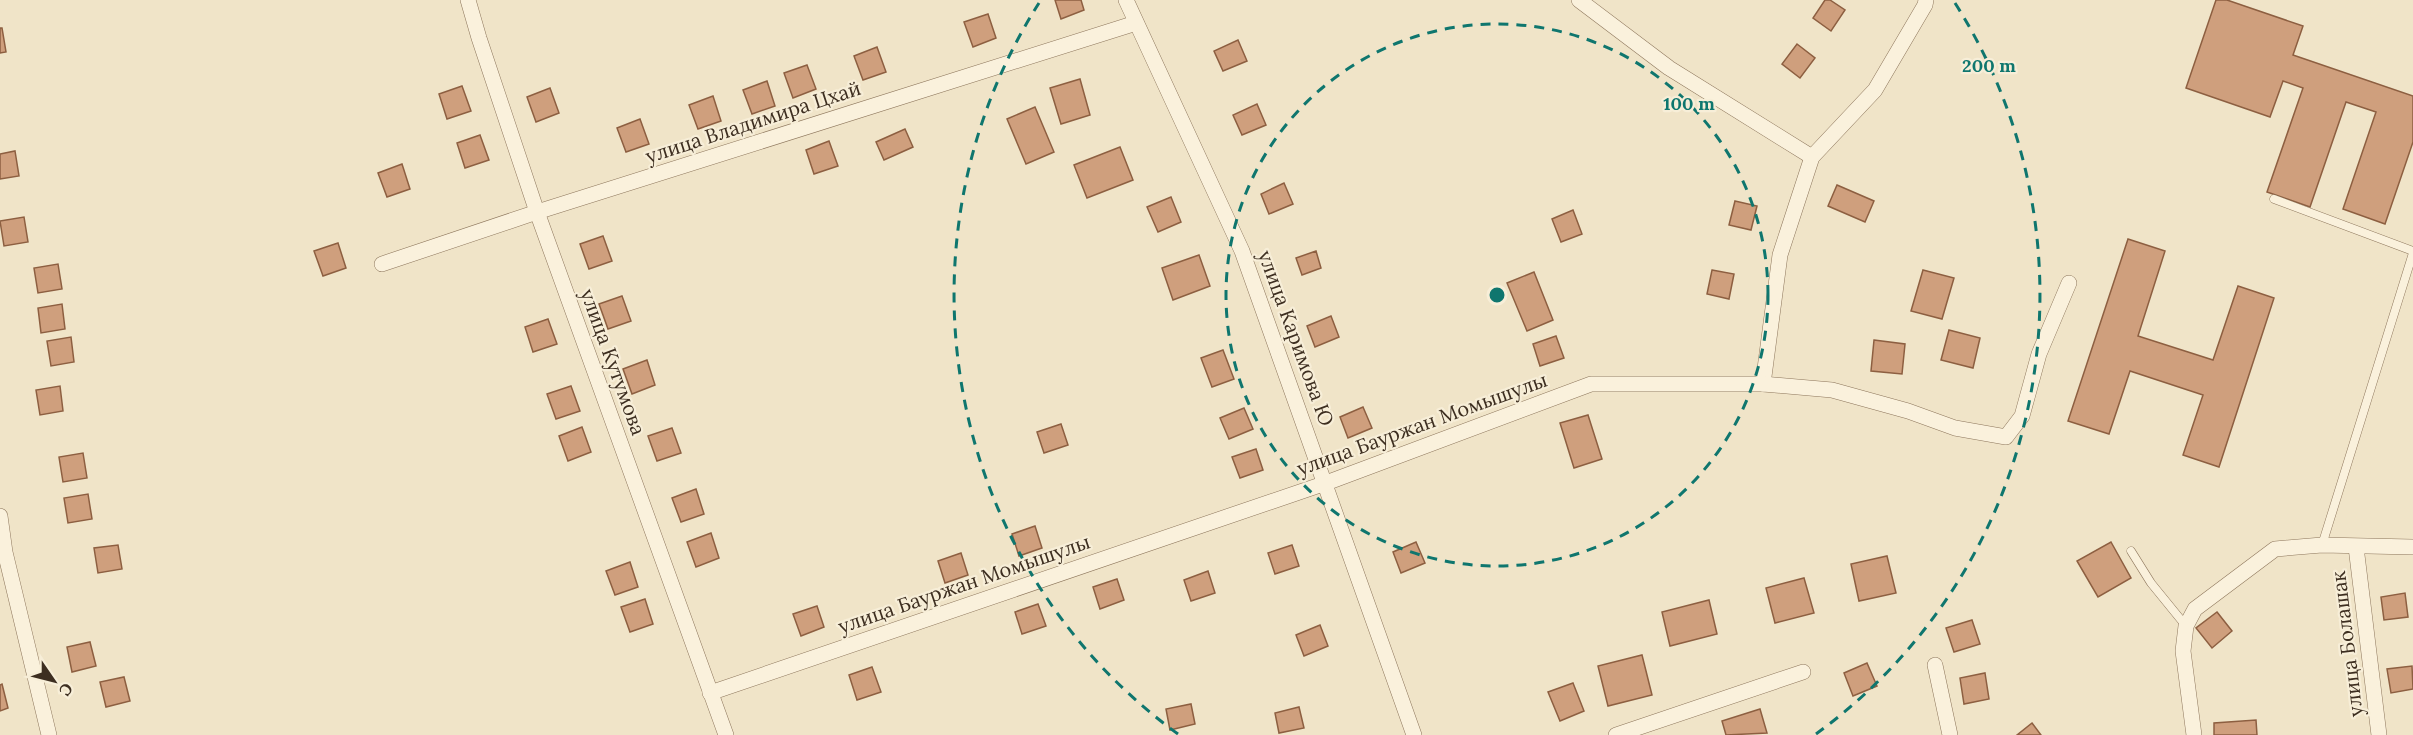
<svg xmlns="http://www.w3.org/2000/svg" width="2413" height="735" font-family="Lora,serif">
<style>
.building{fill:#cf9f7d;stroke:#8d5f41;stroke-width:1.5}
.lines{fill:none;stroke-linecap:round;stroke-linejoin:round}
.lane-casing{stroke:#8d765c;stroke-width:9}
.street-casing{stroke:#8d765c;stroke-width:16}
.lane{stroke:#faf1dc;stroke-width:8}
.street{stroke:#faf1dc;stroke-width:15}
.ring{fill:none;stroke:#0f766e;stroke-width:3;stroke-dasharray:10 8}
.labels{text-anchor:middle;stroke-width:4.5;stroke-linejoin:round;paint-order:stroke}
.street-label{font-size:20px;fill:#3d2e20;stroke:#f7eed8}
.centre{fill:#0f766e;stroke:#f7eed8;stroke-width:3}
.ring-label{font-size:18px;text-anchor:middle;font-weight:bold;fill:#0f766e;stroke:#f7eed8;stroke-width:4.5;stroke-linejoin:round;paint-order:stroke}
</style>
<rect width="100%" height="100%" fill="#f0e4c8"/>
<g class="building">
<path d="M1055,0H1081L1084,10L1061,19Z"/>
<path d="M1825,0H1830L1845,10L1831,31L1813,18Z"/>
<path d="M2216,0H2227L2303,26L2293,55L2413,96V142L2385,224L2343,209L2376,112L2346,102L2310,207L2267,192L2303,88L2283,81L2270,117L2186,88Z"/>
<path d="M988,14L996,38L973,47L964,22Z"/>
<path d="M0,28H2L6,52L0,53Z"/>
<path d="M1238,40L1247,61L1223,71L1214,51Z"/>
<path d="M1797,44L1815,58L1800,78L1782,64Z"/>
<path d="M877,47L886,72L863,80L854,56Z"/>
<path d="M807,65L816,89L793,98L784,73Z"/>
<path d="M1080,79L1090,115L1061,124L1050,88Z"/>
<path d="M767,81L775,106L752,114L743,90Z"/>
<path d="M462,86L471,111L447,119L439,94Z"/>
<path d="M550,88L559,113L536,122L527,97Z"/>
<path d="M713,96L721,121L698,129L689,105Z"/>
<path d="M1257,104L1266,125L1242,135L1233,115Z"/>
<path d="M1035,107L1054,152L1026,164L1007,119Z"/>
<path d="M640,119L649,144L626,152L617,128Z"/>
<path d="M905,129L913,147L884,160L876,142Z"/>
<path d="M480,135L489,160L465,168L457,143Z"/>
<path d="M829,141L838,166L814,174L806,150Z"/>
<path d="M1120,147L1133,180L1087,198L1074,165Z"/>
<path d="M15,151L19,176L0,179V154Z"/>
<path d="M402,164L410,189L387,197L378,173Z"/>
<path d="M1284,183L1293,204L1269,214L1261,194Z"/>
<path d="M1837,185L1874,201L1865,222L1828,206Z"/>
<path d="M1171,197L1181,222L1158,232L1147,207Z"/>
<path d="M1735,201L1757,206L1751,230L1729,225Z"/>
<path d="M1573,210L1582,234L1561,242L1552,219Z"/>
<path d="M24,217L28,242L4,246L0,221Z"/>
<path d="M603,236L612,261L589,269L580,244Z"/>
<path d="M2128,239L2165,251L2138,336L2213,360L2238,286L2274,298L2219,467L2183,455L2203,395L2130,371L2109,434L2068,421Z"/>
<path d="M338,243L346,268L323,276L314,251Z"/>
<path d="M1316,251L1321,268L1302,275L1296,258Z"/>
<path d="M1199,255L1210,286L1173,300L1162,268Z"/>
<path d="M58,264L62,289L38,293L34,268Z"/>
<path d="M1712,270L1734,274L1729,299L1707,294Z"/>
<path d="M1923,270L1954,278L1942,319L1911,311Z"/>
<path d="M1534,272L1553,320L1527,331L1507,283Z"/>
<path d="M622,296L631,321L608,329L599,304Z"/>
<path d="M62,304L65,329L41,333L38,308Z"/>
<path d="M1331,316L1339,337L1315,347L1307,326Z"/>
<path d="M548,319L557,344L533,352L525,327Z"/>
<path d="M1949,330L1980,338L1973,368L1941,360Z"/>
<path d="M1556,336L1564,358L1540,366L1533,344Z"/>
<path d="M71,337L74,362L51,366L47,341Z"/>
<path d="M1874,340L1905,344L1902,374L1871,371Z"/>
<path d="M1223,350L1234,379L1212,387L1201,358Z"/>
<path d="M647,360L655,385L632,394L623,369Z"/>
<path d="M60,386L63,411L40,415L36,390Z"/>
<path d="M571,386L580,411L556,419L547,394Z"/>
<path d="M1363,407L1372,428L1348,438L1340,417Z"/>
<path d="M1244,408L1253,429L1229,439L1220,418Z"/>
<path d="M1588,415L1602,459L1574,468L1560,423Z"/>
<path d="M1061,424L1068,445L1044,453L1037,432Z"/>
<path d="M582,427L591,452L568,461L559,436Z"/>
<path d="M672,428L681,453L657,461L648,436Z"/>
<path d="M1256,449L1263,470L1240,478L1232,457Z"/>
<path d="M83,453L87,478L63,482L59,457Z"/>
<path d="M696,489L704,514L681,522L672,498Z"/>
<path d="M88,494L92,519L68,523L64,498Z"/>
<path d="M1035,526L1042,548L1019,556L1012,534Z"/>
<path d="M711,533L719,558L696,567L687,542Z"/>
<path d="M1416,542L1425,563L1401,573L1393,552Z"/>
<path d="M2111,542L2131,578L2098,597L2077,561Z"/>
<path d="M118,545L122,569L98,573L94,548Z"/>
<path d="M1292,545L1299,566L1275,574L1268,553Z"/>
<path d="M961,553L968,575L945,583L938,561Z"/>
<path d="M1887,556L1896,593L1859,601L1851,564Z"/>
<path d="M630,562L638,587L615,595L606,571Z"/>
<path d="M1208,571L1215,593L1191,601L1184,580Z"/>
<path d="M1804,578L1814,613L1775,623L1766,588Z"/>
<path d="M1117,579L1124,600L1100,609L1093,587Z"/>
<path d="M2405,593L2408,617L2384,620L2381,597Z"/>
<path d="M645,599L653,624L630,632L621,607Z"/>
<path d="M1709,600L1717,634L1670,646L1662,612Z"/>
<path d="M1038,604L1046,626L1022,634L1015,612Z"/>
<path d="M817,606L824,627L801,636L793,614Z"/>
<path d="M2217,612L2232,631L2212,648L2196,628Z"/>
<path d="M1972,620L1980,644L1954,652L1946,628Z"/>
<path d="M1320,625L1328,646L1304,656L1296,635Z"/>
<path d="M90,642L96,666L72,672L67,647Z"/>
<path d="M1642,655L1652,695L1608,706L1598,666Z"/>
<path d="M1867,663L1877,686L1853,696L1844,673Z"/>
<path d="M2412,666L2413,689L2391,693L2387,669Z"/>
<path d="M872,667L881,692L857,700L849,675Z"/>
<path d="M1985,673L1989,699L1964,704L1960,678Z"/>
<path d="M124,677L130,701L106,707L100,682Z"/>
<path d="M1573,683L1584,711L1560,721L1548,692Z"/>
<path d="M2,684L8,708L0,711V685Z"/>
<path d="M1191,704L1195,724L1170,730L1166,709Z"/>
<path d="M1299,707L1304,728L1279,733L1275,713Z"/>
<path d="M1760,709L1767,733L1726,735L1722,721Z"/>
<path d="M2256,720L2257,735H2214V723Z"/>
<path d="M2032,723L2041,735H2017Z"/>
</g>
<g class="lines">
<g class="lane-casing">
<g id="lane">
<path d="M2274,199L2413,251"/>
<path d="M2322,545L2413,253"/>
<path d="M2131,551L2151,583L2186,626"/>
</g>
</g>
<g class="street-casing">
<g id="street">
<path d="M468,0L479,38L537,212L726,735"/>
<path d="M1126,0L1242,251L1414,735"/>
<path d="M1579,0L1669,68L1812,157"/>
<path d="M382,264L537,212L1136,23"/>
<path d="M1763,384L1780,255L1812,157L1875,90L1925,5L1926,0"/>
<path d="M0,516L5,552L49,735"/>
<path d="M2356,547L2379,735"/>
<path d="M1935,665L1950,735"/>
<path d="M710,693L1326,483L1591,384H1763L1832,390L1908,411L1955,428L2006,437L2022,416L2039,354L2069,283"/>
<path d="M1616,735L1803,672"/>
<path d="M2194,735L2183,651L2186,626L2195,609L2275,549L2322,545L2413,547"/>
</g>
</g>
<use href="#lane" class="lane"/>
<use href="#street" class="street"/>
</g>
<g class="ring">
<circle cx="1497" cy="295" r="271"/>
<path d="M1178 734A543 543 0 0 1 1039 3M1955 3A543 543 0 0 1 1816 734"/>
</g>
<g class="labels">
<g class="street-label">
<text transform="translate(753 122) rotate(-18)" y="7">улица Владимира Цхай</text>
<text transform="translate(1296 338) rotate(70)" y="7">улица Каримова Ю</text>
<text transform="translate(613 362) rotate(70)" y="7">улица Кутумова</text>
<text transform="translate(1422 424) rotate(-20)" y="7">улица Бауржан Момышулы</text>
<text transform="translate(964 584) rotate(-19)" y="7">улица Бауржан Момышулы</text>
<text transform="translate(2347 644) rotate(-97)" y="7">улица Болашак</text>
</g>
</g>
<circle cx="1497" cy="295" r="9" class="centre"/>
<g class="ring-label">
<text x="1989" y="72">200 m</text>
<text x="1689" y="110">100 m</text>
</g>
<g transform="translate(54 681) rotate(125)" stroke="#f7eed8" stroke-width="4.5" paint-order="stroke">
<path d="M0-4.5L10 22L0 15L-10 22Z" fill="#3d2e20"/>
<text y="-9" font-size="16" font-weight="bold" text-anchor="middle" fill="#3d2e20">С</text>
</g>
</svg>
